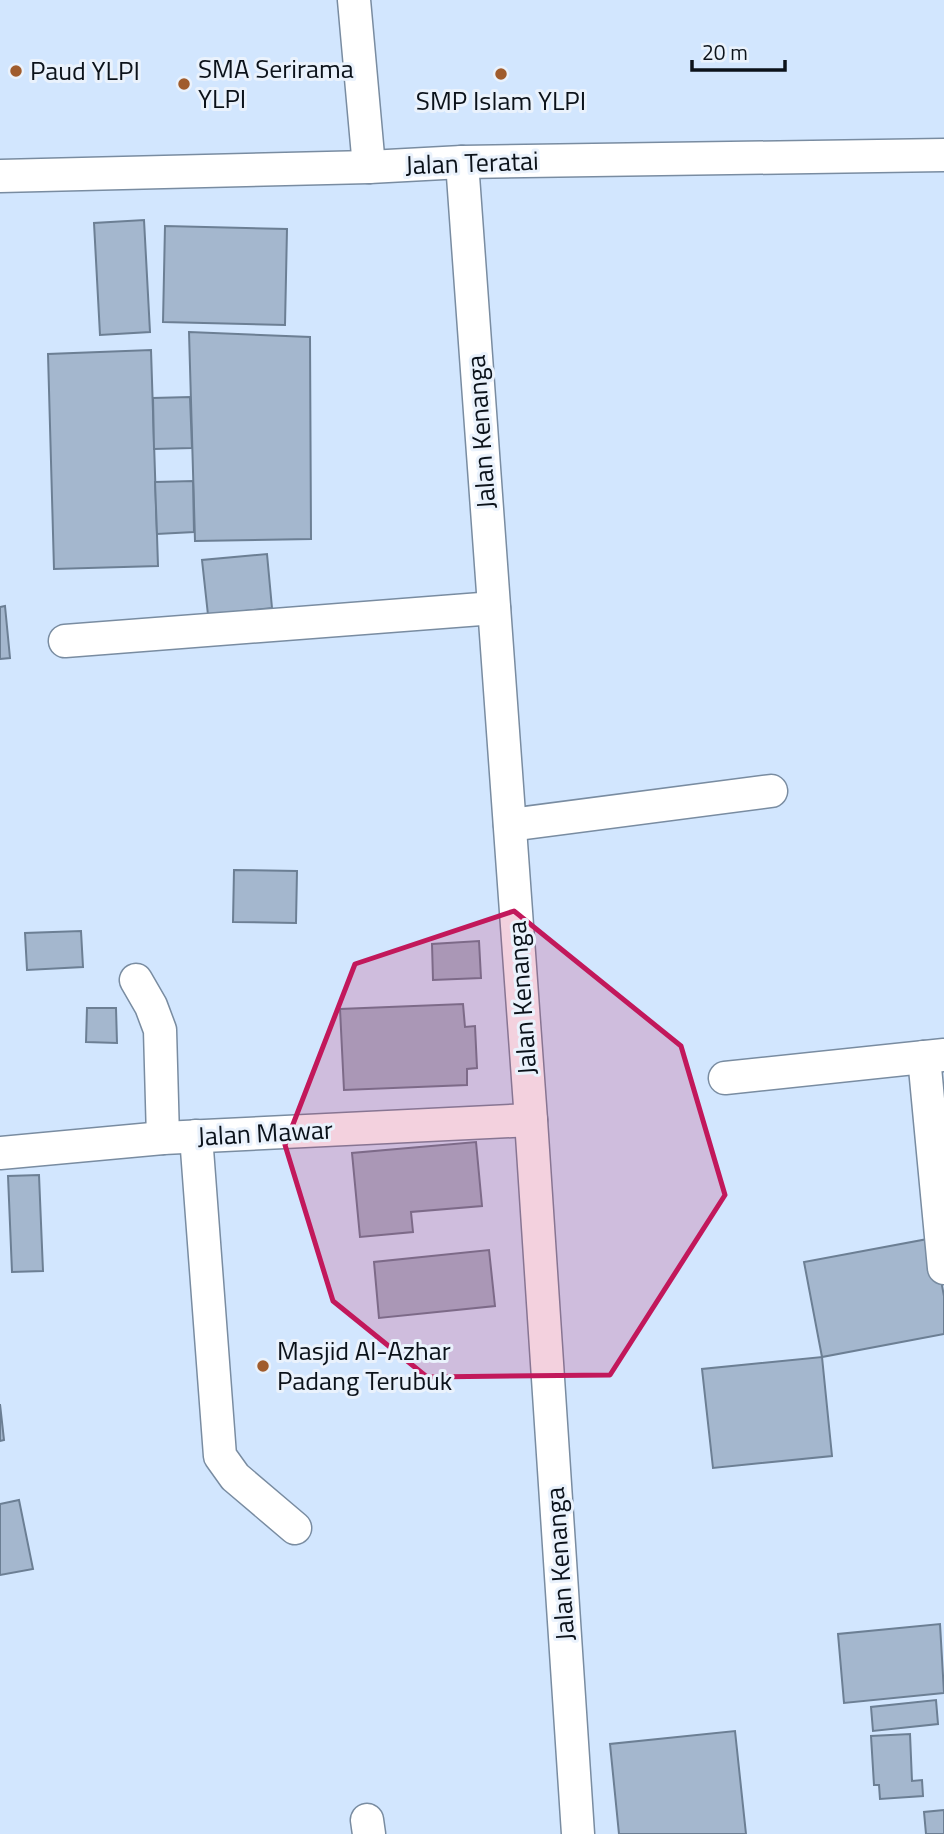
<svg xmlns="http://www.w3.org/2000/svg" width="944" height="1834" font-family="'Titillium Web',sans-serif">
<style>
.building{fill:#a4b7ce;stroke:#6c7f94;stroke-width:2}
.lines{fill:none;stroke-linecap:round;stroke-linejoin:round}
.minor-casing{stroke:#798ca1;stroke-width:35}
.minor{stroke:#fff;stroke-width:32}
.marked{fill:#c2185b;fill-opacity:0.2;stroke:#c2185b;stroke-width:5;stroke-linejoin:round}
.poi-dot{fill:#a05c2d;stroke:#eaf2fc;stroke-width:2.5}
.labels{text-anchor:middle;stroke-width:6;stroke-linejoin:round;paint-order:stroke}
.poi-label{font-size:26px;fill:#0b121a;stroke:#eaf2fc;text-anchor:start}
.street-label{font-size:26px;fill:#0b121a;stroke:#eaf2fc}
</style>
<rect width="100%" height="100%" fill="#d2e6fe"/>
<g class="building">
<path d="M144,220L150,332L100,335L94,223Z"/>
<path d="M165,226L287,229L285,325L163,322Z"/>
<path d="M189,332L310,337L311,539L195,541Z"/>
<path d="M151,350L158,566L54,569L48,354Z"/>
<path d="M190,397L192,448L154,449L153,398Z"/>
<path d="M193,481L194,532L157,534L155,482Z"/>
<path d="M267,554L272,608L208,615L202,560Z"/>
<path d="M5,606L10,658L0,659V607Z"/>
<path d="M234,870L297,871L296,923L233,922Z"/>
<path d="M81,931L83,967L27,970L25,933Z"/>
<path d="M479,941L481,978L433,980L432,944Z"/>
<path d="M463,1004L465,1027L475,1026L477,1068L467,1069V1085L344,1090L340,1009Z"/>
<path d="M87,1008H116L117,1043L86,1042Z"/>
<path d="M476,1142L482,1206L411,1212L413,1232L360,1237L352,1153Z"/>
<path d="M39,1175L43,1271L12,1272L8,1176Z"/>
<path d="M933,1238L944,1296V1334L822,1357L804,1262Z"/>
<path d="M489,1250L495,1306L379,1318L374,1262Z"/>
<path d="M822,1357L832,1456L713,1468L702,1369Z"/>
<path d="M0,1404L4,1440L0,1441Z"/>
<path d="M19,1500L33,1569L0,1575V1504Z"/>
<path d="M940,1624L944,1693L844,1703L838,1634Z"/>
<path d="M936,1700L938,1724L873,1731L871,1707Z"/>
<path d="M735,1731L746,1834H619L610,1744Z"/>
<path d="M910,1734L912,1781L922,1780L923,1796L880,1799L879,1785H874L871,1736Z"/>
<path d="M944,1810V1834H926L924,1812Z"/>
</g>
<g class="lines">
<g class="minor-casing">
<g id="minor">
<path d="M354,0L369,167"/>
<path d="M462,162L531,1120L578,1834"/>
<path d="M0,176L369,167L462,162L944,155"/>
<path d="M65,641L494,608"/>
<path d="M510,825L771,791"/>
<path d="M136,980L151,1006L160,1030L163,1138"/>
<path d="M924,1057L944,1268"/>
<path d="M725,1078L944,1055"/>
<path d="M196,1136L220,1456L235,1477L295,1528"/>
<path d="M0,1153L163,1138L531,1120"/>
<path d="M367,1820L369,1834"/>
</g>
</g>
<use href="#minor" class="minor"/>
</g>
<path class="marked" d="M514,911L681,1046L725,1195L610,1375L427,1377L333,1301L285,1145L355,964Z"/>
<g class="poi-dot">
<circle cx="16" cy="71" r="7"/>
<circle cx="501" cy="74" r="7"/>
<circle cx="184" cy="84" r="7"/>
<circle cx="263" cy="1366" r="7"/>
</g>
<g class="labels">
<g class="poi-label">
<text x="198" y="78">SMA Serirama<tspan x="198" dy="30">YLPI</tspan></text>
<text x="30" y="80">Paud YLPI</text>
<text x="501" y="110" text-anchor="middle">SMP Islam YLPI</text>
<text x="277" y="1360">Masjid Al-Azhar<tspan x="277" dy="30">Padang Terubuk</tspan></text>
</g>
<g class="street-label">
<text transform="translate(472 163) rotate(-2)" y="9">Jalan Teratai</text>
<text transform="translate(481 432) rotate(-94)" y="9">Jalan Kenanga</text>
<text transform="translate(522 998) rotate(-94)" y="9">Jalan Kenanga</text>
<text transform="translate(265 1133) rotate(-3)" y="9">Jalan Mawar</text>
<text transform="translate(560 1564) rotate(-94)" y="9">Jalan Kenanga</text>
</g>
</g>
<path d="M692 60v10h93v-10" fill="none" stroke="#0b121a" stroke-width="3.5"/>
<text x="702" y="60" font-size="21" fill="#0b121a" stroke="#eaf2fc" stroke-width="5" paint-order="stroke">20 m</text>
</svg>
